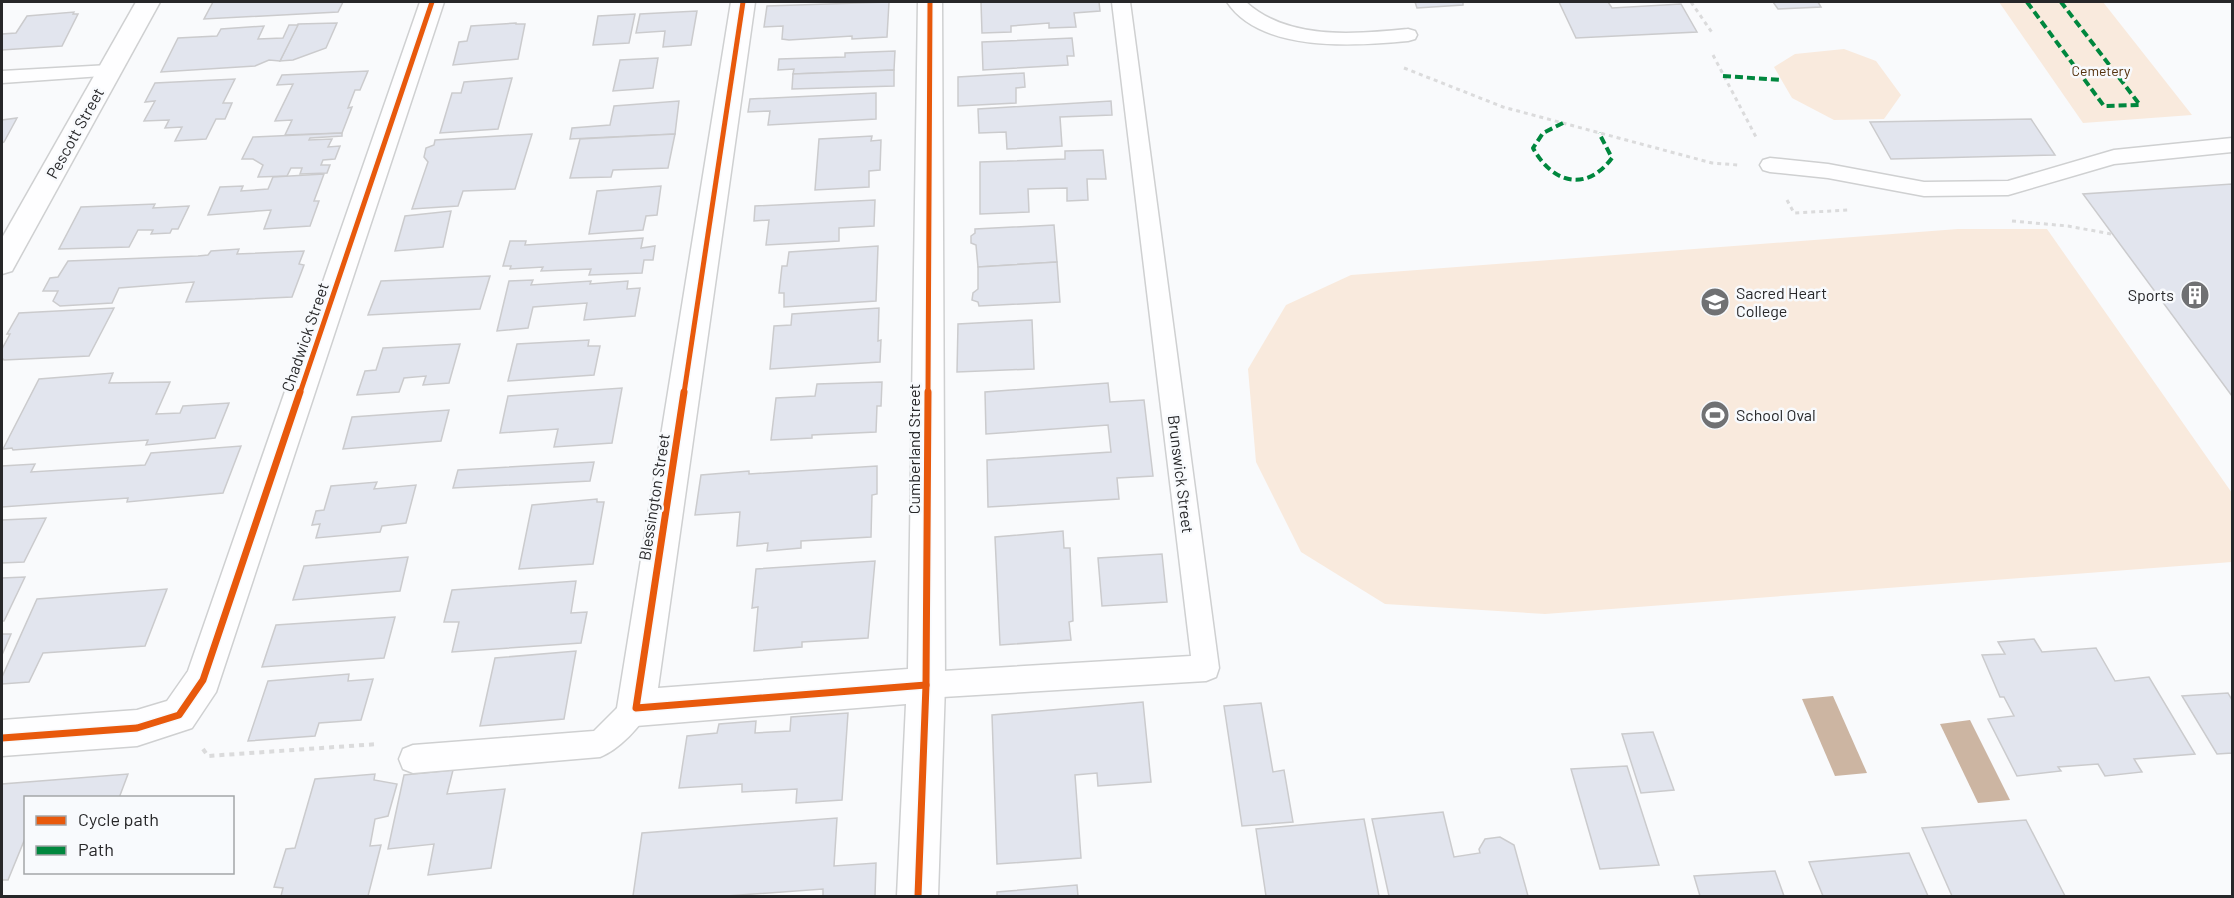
<svg xmlns="http://www.w3.org/2000/svg" width="2234" height="898" font-family="Barlow,sans-serif">
<style>
.green{fill:#f9eadd}
.water{fill:#ccb5a2}
.building{fill:#e2e5ee;stroke:#cbcbcd;stroke-width:1.5}
.lines{fill:none;stroke-linecap:round;stroke-linejoin:round}
.service-casing{stroke:#cfd0d1;stroke-width:3}
.minor-casing{stroke:#cfd0d1;stroke-width:3}
.path-far1{stroke:#dbdbdc;stroke-width:3;stroke-dasharray:4 4;stroke-linecap:butt}
.path{stroke:#dbdbdc;stroke-width:4;stroke-dasharray:5 5;stroke-linecap:butt}
.service{fill:#fefeff;fill-rule:evenodd}
.minor{fill:#fefeff;fill-rule:evenodd}
.quiet{stroke:#00873e;stroke-width:4;stroke-dasharray:8 4;stroke-linecap:butt}
.cycleway-far1-casing{stroke:#f8fafd;stroke-width:8}
.cycleway-casing{stroke:#f8fafd;stroke-width:10}
.cycleway-far1{stroke:#e8590c;stroke-width:5}
.cycleway{stroke:#e8590c;stroke-width:7}
.labels{text-anchor:middle;stroke-width:5;stroke-linejoin:round;paint-order:stroke}
.far-park-label{font-size:14px;fill:#53310d;stroke:#f8fafd}
.street-label{font-size:16px;fill:#272729;stroke:#f8fafd}
.poi-label{font-size:16px;fill:#272729;stroke:#f8fafd;text-anchor:start}
</style>
<rect width="100%" height="100%" fill="#f9fafc"/>
<g class="green">
<path d="M1999,2H2103L2192,115L2083,123Z"/>
<path d="M1844,49L1876,61L1901,95L1884,119L1834,120L1792,98L1774,67L1795,54Z"/>
<path d="M1958,229H2047L2232,493V562L1545,614L1385,604L1301,552L1256,462L1248,369L1286,305L1351,275Z"/>
</g>
<g class="water">
<path d="M1833,696L1867,773L1835,776L1802,699Z"/>
<path d="M1970,720L2010,800L1978,803L1940,724Z"/>
</g>
<g class="building">
<path d="M213,2H343L338,12L204,19Z"/>
<path d="M889,2L887,37L852,39V36L789,40L782,39L783,26L764,27L767,6Z"/>
<path d="M981,2H1099L1100,11L1074,13L1076,27L1049,28V23L1036,24L1011,26V32L982,33Z"/>
<path d="M1415,2H1463V5L1417,8Z"/>
<path d="M1559,2H1608L1612,8L1681,4L1697,32L1576,38Z"/>
<path d="M1773,2H1818L1821,7L1778,9Z"/>
<path d="M697,11L691,45L663,47L665,31L636,33L640,14Z"/>
<path d="M74,12L73,14H78L62,46L2,50V34L16,33L27,16Z"/>
<path d="M635,14L629,43L593,45L598,16Z"/>
<path d="M337,23L326,48L293,60L280,61L298,24Z"/>
<path d="M516,23V24H525L518,59L453,65L459,42L467,41L471,26Z"/>
<path d="M289,25H298L280,61L269,60L255,66L161,72L178,38L217,36L221,29L264,26L258,39L283,38Z"/>
<path d="M1072,38L1074,56H1067L1068,65L983,70L982,42Z"/>
<path d="M895,51L894,70L793,74L794,69L778,70L779,59L845,57V53Z"/>
<path d="M658,58L653,88L613,91L620,60Z"/>
<path d="M894,70V86L792,89L793,74Z"/>
<path d="M368,71L360,90H355L348,108L352,107L342,133L285,135L292,120L275,121L293,84L277,85L282,75Z"/>
<path d="M1024,73L1025,87L1016,88V103L958,106V77Z"/>
<path d="M512,78L498,129L440,133L452,93H461L464,82Z"/>
<path d="M235,79L223,103H232L225,119H216L206,139L175,141L182,127L165,128L169,120L144,121L155,101L145,102L155,83Z"/>
<path d="M876,93V119L768,125L770,111L748,112L750,99Z"/>
<path d="M679,101L675,134L570,139L572,128L610,125L614,106Z"/>
<path d="M1111,101L1112,115L1060,117L1062,146L1007,149L1006,132L979,133L978,109Z"/>
<path d="M17,118L4,142L2,143V120Z"/>
<path d="M2031,119L2055,155L1891,159L1870,122Z"/>
<path d="M342,133V136L310,138L309,140L332,139L328,147L340,146L335,159L323,160L321,165H330L327,173L300,174L302,168H291L287,176L258,177L263,165L253,159H242L253,137Z"/>
<path d="M532,134L515,189L463,191L458,206L412,209L428,162L424,157L426,148L434,145L435,140Z"/>
<path d="M675,134L668,168L613,170L611,177L570,178L580,139Z"/>
<path d="M872,136L871,141L881,140L880,170L869,171V187L815,190L819,139Z"/>
<path d="M1103,150L1106,179H1087L1088,200L1067,201V188L1028,189L1029,212L980,214V162L1065,159V151Z"/>
<path d="M324,174L314,201H319L310,226L264,229L271,210L208,215L220,187L243,186L241,191L268,189L273,177Z"/>
<path d="M2232,184V396L2083,194Z"/>
<path d="M661,186L657,215L646,216L643,230L589,234L597,191Z"/>
<path d="M875,200L874,226L839,228V241L766,245L769,220L754,221L755,206Z"/>
<path d="M155,204L153,208L189,206L178,229H172L170,233L151,234L153,230H138L129,247L59,249L81,207Z"/>
<path d="M451,211L443,247L395,251L405,216Z"/>
<path d="M1054,225L1057,262L978,267L976,245L971,243V236L975,233V229Z"/>
<path d="M643,238L641,248L655,246L653,260H644L642,273L589,275L591,269L541,271L543,267L510,269L511,266H503L510,241H526L525,245Z"/>
<path d="M878,246L876,301L784,307V293H779L782,266H787L789,252Z"/>
<path d="M239,249L237,254L304,251L299,264L304,265L292,297L186,302L194,282L119,288L112,303L60,306L53,301L58,291H43L50,278L58,277L68,261L198,256L208,255L211,251Z"/>
<path d="M1057,262L1060,302L979,306L978,302L972,300L973,293L978,289V267Z"/>
<path d="M490,276L480,309L368,315L381,281Z"/>
<path d="M533,280L531,285L591,281L590,284L628,281L627,289L640,288L635,316L584,320L587,303L533,307L528,328L497,331L509,281Z"/>
<path d="M114,308L89,356L4,360L2,358V349L10,334H7L19,313Z"/>
<path d="M879,308L878,341L881,340L880,362L770,369L774,326L791,325L792,314Z"/>
<path d="M1032,320L1034,369L957,372L958,324Z"/>
<path d="M589,340L588,346H600L594,375L508,381L517,344Z"/>
<path d="M460,344L449,383L423,385L426,376L404,378L399,392L357,395L365,371L376,370L383,348Z"/>
<path d="M113,373L109,383L170,382L156,414L180,413L183,406L229,403L215,438L146,445L148,440L13,450L12,448L3,449L39,379Z"/>
<path d="M882,382L881,406H877L876,432L812,435V438L771,440L776,398L815,396L817,384Z"/>
<path d="M1108,383L1110,402L1144,400L1153,476L1117,478L1119,499L988,507L987,460L1111,452L1108,425L986,434L985,392Z"/>
<path d="M622,388L612,443L554,447L558,429L500,433L508,396Z"/>
<path d="M449,410L441,441L343,449L352,417Z"/>
<path d="M241,446L223,493L127,502L128,498L2,507V466L35,464L31,472L145,465L151,453Z"/>
<path d="M594,462L590,481L453,488L458,470Z"/>
<path d="M877,466V494L872,495L871,537L801,541V548L767,551L768,543L737,546L740,512L695,515L701,475L749,471V474Z"/>
<path d="M377,482L374,489L416,485L406,523L382,526L380,532L316,538L320,524L312,525L316,511L324,510L331,486Z"/>
<path d="M597,499V502H604L593,564L519,569L532,505Z"/>
<path d="M46,518L24,562L2,563V520Z"/>
<path d="M1063,531L1064,548H1070L1073,621L1069,622L1071,640L1000,645L995,537Z"/>
<path d="M1162,554L1167,602L1102,606L1098,558Z"/>
<path d="M408,557L400,591L293,600L304,566Z"/>
<path d="M875,561L868,638L802,642V647L754,651L758,607L752,608L756,569Z"/>
<path d="M25,577L4,621H2V578Z"/>
<path d="M576,581L571,613L587,612L581,643L452,652L459,622H444L452,590Z"/>
<path d="M167,589L145,646L43,653L29,682L2,684V677L37,599Z"/>
<path d="M395,617L384,658L262,667L276,625Z"/>
<path d="M2,634H11L2,655Z"/>
<path d="M2034,639L2042,652L2096,648L2115,681L2149,677L2195,754L2134,759L2142,772L2105,776L2098,764L2058,767L2061,771L2017,776L1988,719L2014,716L2004,697H2000L1982,655L2005,654L1998,642Z"/>
<path d="M576,651L564,719L480,726L495,658Z"/>
<path d="M349,674L348,681L373,679L361,720L319,723L315,736L248,741L268,681Z"/>
<path d="M2228,693L2232,700V753L2217,754L2182,696Z"/>
<path d="M1143,702L1151,782L1098,786L1097,773L1075,775L1081,858L997,864L992,715Z"/>
<path d="M1261,703L1273,772L1284,770L1293,822L1242,826L1224,706Z"/>
<path d="M848,713L842,800L796,803L797,789L742,792V784L679,788L687,736L717,733L719,724L756,721L755,733L790,731L791,717Z"/>
<path d="M1653,732L1674,790L1641,793L1622,734Z"/>
<path d="M1627,766L1659,865L1600,869L1571,769Z"/>
<path d="M453,770L447,794L505,789L491,868L428,875L434,844L388,849L404,775Z"/>
<path d="M128,774L119,798H26V836L8,880H2V784Z"/>
<path d="M375,774L374,780L397,784L388,816L375,819L370,846L381,845L368,896H281L283,888L274,887L286,849L295,848L315,779Z"/>
<path d="M1443,812L1454,857L1480,853L1479,849L1485,839L1500,837L1514,845L1528,896H1389L1372,819Z"/>
<path d="M837,818L834,866L876,863L875,896H823V889L726,896H633L642,833Z"/>
<path d="M1364,819L1379,896H1266L1256,829Z"/>
<path d="M2026,820L2065,896H1952L1922,828Z"/>
<path d="M1909,853L1928,896H1823L1809,862Z"/>
<path d="M1775,871L1784,896H1700L1694,876Z"/>
<path d="M1077,885L1078,896H997V892Z"/>
</g>
<g class="lines">
<g class="service-casing">
<g id="service">
<path d="M1112,2H1130L1219,668L1216,677L1206,681L926,698L916,694L912,685L916,676L926,672L1191,656Z"/>
<path d="M1227,2H1246C1289,41 1354,34 1408,29L1415,31L1417,35L1415,39L1408,41C1355,46 1261,53 1227,2Z"/>
<path d="M109,65L116,67L118,71L116,75L2,83V71Z"/>
<path d="M2232,138V152L2114,164L2008,195L1924,196L1828,178L1770,172L1763,170L1760,165L1763,160L1770,158L1828,164L1924,182L2008,181L2114,150Z"/>
<path d="M636,695L646,699L650,708C642,726 618,750 600,757L413,773L403,769L399,759L403,749L413,745L594,731L626,699Z"/>
</g>
</g>
<g class="minor-casing">
<g id="minor">
<path d="M136,2H160L12,271L2,274V238Z"/>
<path d="M420,2H444L216,692L192,728L137,746L2,756V720L137,710L167,701L188,671Z"/>
<path d="M731,2H755L658,688L908,669L918,2H942L945,685L938,896H897L906,704L636,726L623,721L617,708Z"/>
</g>
</g>
<g class="path-far1">
<path d="M1691,2L1713,34"/>
<path d="M1713,55L1756,137"/>
<path d="M1404,68L1503,107L1712,163L1738,165"/>
<path d="M1787,200L1794,213L1849,210"/>
<path d="M2012,221L2068,226L2111,234"/>
</g>
<path class="path" d="M203,749L208,756L378,744"/>
<use href="#service" class="service"/>
<use href="#minor" class="minor"/>
<g class="quiet">
<path d="M2027,2L2104,106L2140,105L2061,2"/>
<path d="M1723,76L1782,80"/>
<path d="M1563,123L1543,133L1533,148C1552,183 1586,193 1612,158L1599,133"/>
</g>
<g class="cycleway-far1-casing">
<g id="cycleway-far1">
<path d="M300,393L432,2"/>
<path d="M684,393L743,2"/>
<path d="M928,393L930,2"/>
</g>
</g>
<g class="cycleway-casing">
<g id="cycleway">
<path d="M684,392L636,708L926,685"/>
<path d="M2,738L137,728L179,715L203,680L300,392"/>
<path d="M918,896L926,685L928,392"/>
</g>
</g>
<use href="#cycleway-far1" class="cycleway-far1"/>
<use href="#cycleway" class="cycleway"/>
</g>
<defs>
<g id="building-disc" transform="scale(1.5)"><circle r="9.5" fill="#707173" stroke="#f8fafd"/><path d="M-4-6H4V6H1V3H-1V6H-4ZM-2.5-4.3h1.7v1.8h-1.7ZM.8-4.3h1.7v1.8H.8ZM-2.5-1h1.7V.8h-1.7ZM.8-1h1.7V.8H.8Z" fill="#fff"/></g>
<g id="school-disc" transform="scale(1.5)"><circle r="9.5" fill="#707173" stroke="#f8fafd"/><path d="M0-5L7-2L0 1L-7-2ZM-4 1L0 2.5L4 1V4Q0 6-4 4Z" fill="#fff"/></g>
<g id="stadium-disc" transform="scale(1.5)"><circle r="9.5" fill="#707173" stroke="#f8fafd"/><path d="M0-5a6.5 5 0 1 0 0 10a6.5 5 0 1 0 0-10ZM-3.5-1.8h7v3.6h-7Z" fill="#fff"/></g>
</defs>
<g fill-rule="evenodd">
<use href="#building-disc" x="2195" y="295"/>
<use href="#school-disc" x="1715" y="302"/>
<use href="#stadium-disc" x="1715" y="415"/>
</g>
<g class="labels">
<g class="far-park-label">
<text x="2101" y="76">Cemetery</text>
</g>
<g class="street-label">
<text transform="translate(75 133) rotate(-61)" y="6">Pescott Street</text>
<text transform="translate(305 337) rotate(-71)" y="6">Chadwick Street</text>
<text transform="translate(914 449) rotate(-90)" y="6">Cumberland Street</text>
<text transform="translate(1181 474) rotate(83)" y="6">Brunswick Street</text>
<text transform="translate(654 497) rotate(-81)" y="6">Blessington Street</text>
</g>
<g class="poi-label">
<text x="1736" y="299">Sacred Heart<tspan x="1736" dy="18">College</tspan></text>
<text x="2174" y="301" text-anchor="end">Sports</text>
<text x="1736" y="421">School Oval</text>
</g>
</g>
<rect width="2234" height="898" fill="none" stroke="#272729" stroke-width="6"/>
<rect x="24" y="796" width="210" height="78" fill="#f8fafd" stroke="#a4a6a8" stroke-width="1.5"/>
<rect x="36" y="816" width="30" height="9" fill="#e8590c" stroke="#a4a6a8" stroke-width="1.5"/>
<text x="78" y="826" font-size="18" fill="#272729">Cycle path</text>
<rect x="36" y="846" width="30" height="9" fill="#00873e" stroke="#a4a6a8" stroke-width="1.5"/>
<text x="78" y="856" font-size="18" fill="#272729">Path</text>
</svg>
